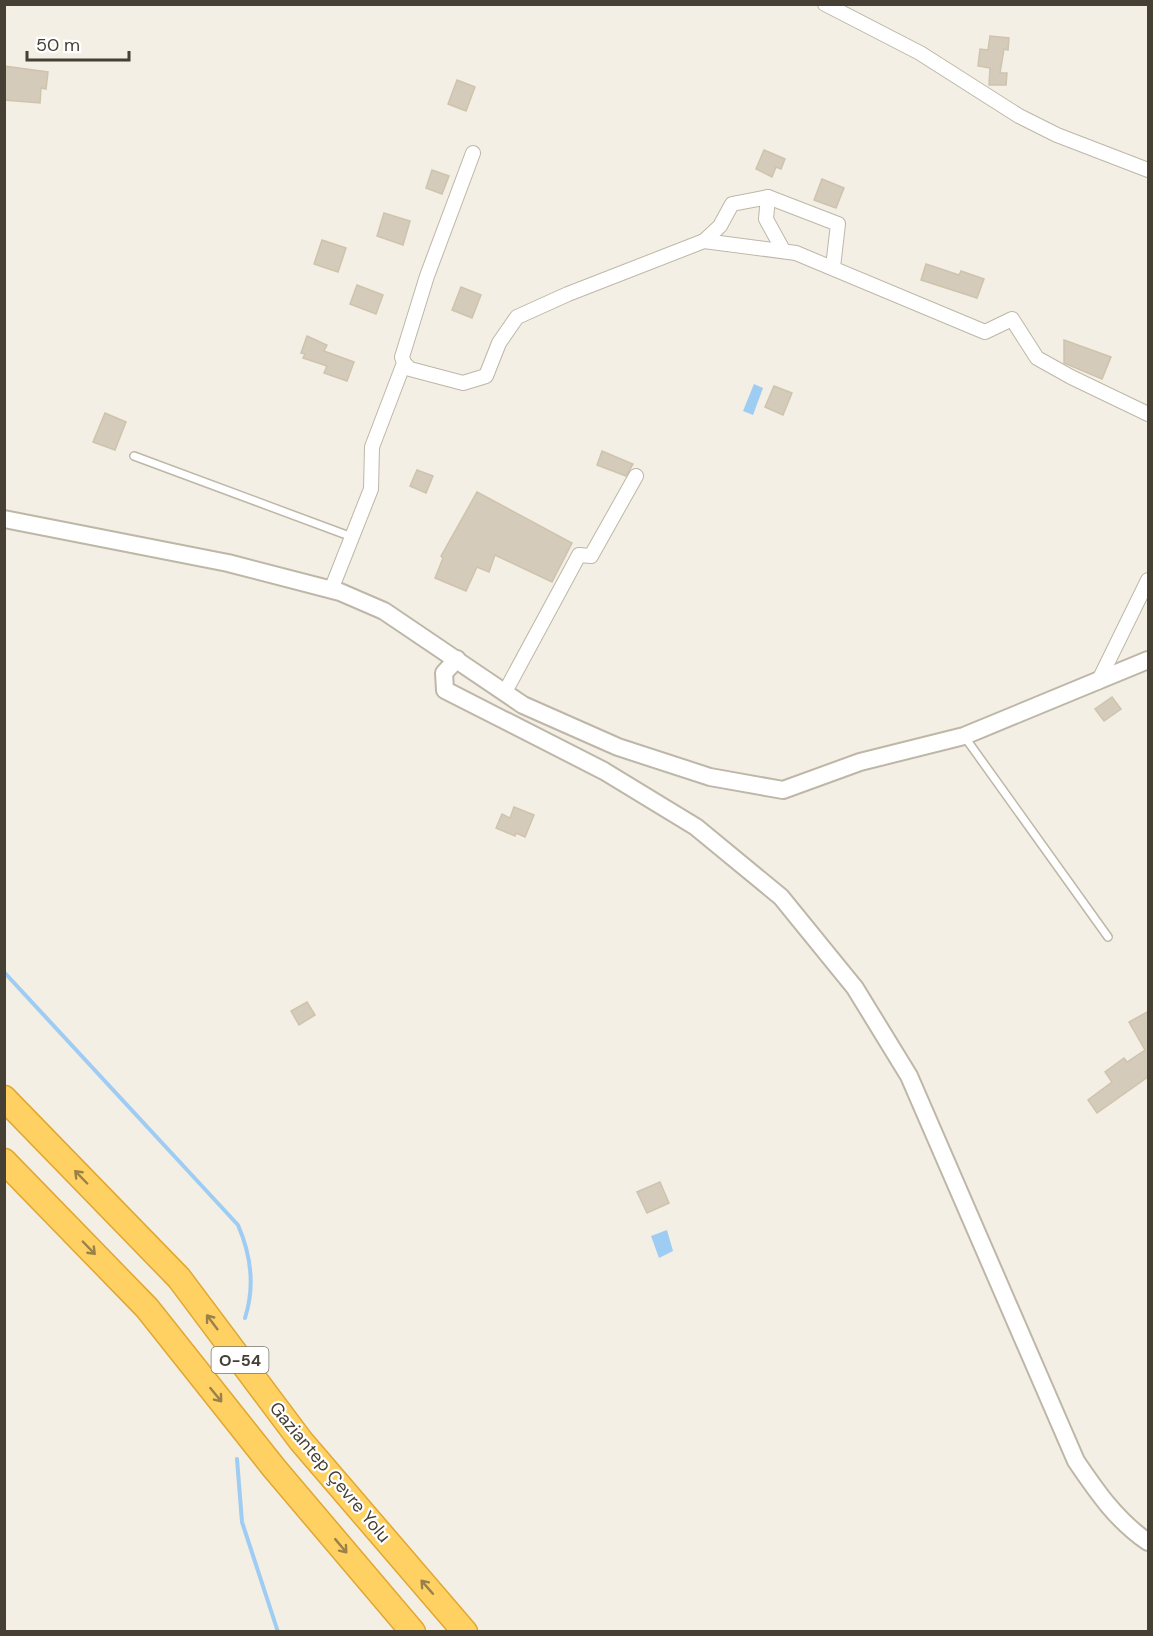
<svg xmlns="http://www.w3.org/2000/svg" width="1153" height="1636" font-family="'DM Sans',sans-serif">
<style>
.water{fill:#9eccf2}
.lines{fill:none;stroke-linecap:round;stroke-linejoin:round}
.stream{stroke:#9eccf2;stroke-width:4}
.building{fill:#d4cbba;stroke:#cfc3ad;stroke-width:1.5}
.service-casing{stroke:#beb7a7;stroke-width:10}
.minor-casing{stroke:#beb7a7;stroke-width:16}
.tertiary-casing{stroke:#beb7a7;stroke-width:20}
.motorway-casing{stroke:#e1a730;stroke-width:27}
.service{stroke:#fff;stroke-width:7}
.minor{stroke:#fff;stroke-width:14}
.tertiary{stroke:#fff;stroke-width:16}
.motorway{stroke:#ffd163;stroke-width:24}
.oneway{stroke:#998149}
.labels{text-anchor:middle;stroke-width:4.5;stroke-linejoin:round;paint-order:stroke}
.shield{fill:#fff;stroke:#7d7971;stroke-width:1.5}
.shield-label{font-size:16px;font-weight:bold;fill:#453f34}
.street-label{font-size:18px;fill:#453f34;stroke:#fff}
</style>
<rect width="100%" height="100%" fill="#f3efe4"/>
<g class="water">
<path d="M754,384L763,388L753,415L743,411Z"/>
<path d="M667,1230L673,1251L659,1258L651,1236Z"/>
</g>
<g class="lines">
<g class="stream">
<path d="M4,972L238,1225C251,1255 255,1287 245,1318"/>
<path d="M237,1459L242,1522L278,1632"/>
</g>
</g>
<g class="building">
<path d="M990,36L1009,38L1008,50L1004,49L1000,73H1007L1006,85H989L990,68L978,66L980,49L988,50Z"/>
<path d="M4,66L48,72L46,89L41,88L40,103L4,100Z"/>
<path d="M457,80L475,87L466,111L448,104Z"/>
<path d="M764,150L785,159L781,169L776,167L772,177L756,169Z"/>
<path d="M432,170L449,176L442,194L426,188Z"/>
<path d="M822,179L844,188L836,208L814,200Z"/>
<path d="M384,213L410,221L403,245L377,236Z"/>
<path d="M322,240L346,248L338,272L314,264Z"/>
<path d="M926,264L959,275L961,271L984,279L977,298L921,280Z"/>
<path d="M357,285L383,295L376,314L350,304Z"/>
<path d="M461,287L481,295L472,318L452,310Z"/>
<path d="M307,336L327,345L324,351L354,362L347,381L324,373L327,366L303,358L305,354L301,353Z"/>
<path d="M1064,340L1111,357L1102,379L1064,363Z"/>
<path d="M774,386L792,393L783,415L765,407Z"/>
<path d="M105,413L126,422L115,450L93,442Z"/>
<path d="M602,451L633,464L626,476L597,465Z"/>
<path d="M417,470L433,476L426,493L410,486Z"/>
<path d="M477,492L572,543L552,582L495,555L489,572L477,567L466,591L435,578L443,558L441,556Z"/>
<path d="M1112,697L1121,709L1104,721L1095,709Z"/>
<path d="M514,807L534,815L525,837L516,833L515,836L496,828L502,814L510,818Z"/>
<path d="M307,1002L315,1015L299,1025L291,1011Z"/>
<path d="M1149,1011V1076L1097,1113L1088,1100L1112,1082L1105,1072L1124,1058L1127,1062L1145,1050L1129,1022Z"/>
<path d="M660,1182L669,1203L647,1213L637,1192Z"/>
</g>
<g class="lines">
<g class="service-casing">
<g id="service">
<path d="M134,456L352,537"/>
<path d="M964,736L1108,937"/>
</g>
</g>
<g class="minor-casing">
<g id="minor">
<path d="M825,4L920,53L1019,116L1057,135L1148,170"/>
<path d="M768,197L766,219L783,250"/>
<path d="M833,267L838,224L768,197L732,204L720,226L704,241L796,253L985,332L1012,319L1037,358L1071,377L1148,414"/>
<path d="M404,363L410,369L463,383L486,376L499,343L517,317L568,294L704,241"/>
<path d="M331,590L371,489L372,447L404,363L402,357L427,276L473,153"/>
<path d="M1098,682L1148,580"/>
<path d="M505,692L579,555L591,556L636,476"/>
</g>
</g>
<g class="tertiary-casing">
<g id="tertiary">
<path d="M4,519L228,563L340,592L384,611L523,705L618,747L710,777L783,790L860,762L964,736L1148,660"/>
<path d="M457,659L444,673L445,690L604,771L696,827L781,897L855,988L909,1076L1076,1461C1097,1492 1117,1521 1148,1542"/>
</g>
</g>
<g class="motorway-casing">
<g id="motorway">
<path d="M4,1098L179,1278L301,1441L465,1632"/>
<path d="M4,1161L147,1308L274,1468L413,1632"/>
</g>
</g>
<use href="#service" class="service"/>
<use href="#minor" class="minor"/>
<use href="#tertiary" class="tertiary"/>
<use href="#motorway" class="motorway"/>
</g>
<defs><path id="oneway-shaft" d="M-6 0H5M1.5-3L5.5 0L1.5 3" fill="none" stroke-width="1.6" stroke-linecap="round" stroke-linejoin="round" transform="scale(1.5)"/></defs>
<g class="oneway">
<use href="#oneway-shaft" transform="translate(81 1177) rotate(-134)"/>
<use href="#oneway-shaft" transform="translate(89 1248) rotate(46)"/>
<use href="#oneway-shaft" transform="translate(212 1322) rotate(-127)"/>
<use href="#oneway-shaft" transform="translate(216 1395) rotate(51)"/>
<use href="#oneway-shaft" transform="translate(341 1546) rotate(50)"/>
<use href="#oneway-shaft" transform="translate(427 1587) rotate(-131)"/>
</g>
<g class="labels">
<rect class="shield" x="211.5" y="1347" width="57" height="26" rx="4.5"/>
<g class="shield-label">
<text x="240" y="1366">O-54</text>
</g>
<g class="street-label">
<text transform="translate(330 1472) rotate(50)" y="6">Gaziantep Çevre Yolu</text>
</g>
</g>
<rect width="1153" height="1636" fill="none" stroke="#453f34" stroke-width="12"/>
<path d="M27 51v9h102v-9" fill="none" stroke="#453f34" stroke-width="3"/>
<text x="36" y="51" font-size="18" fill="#453f34" stroke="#ffffff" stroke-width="4.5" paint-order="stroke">50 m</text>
</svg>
